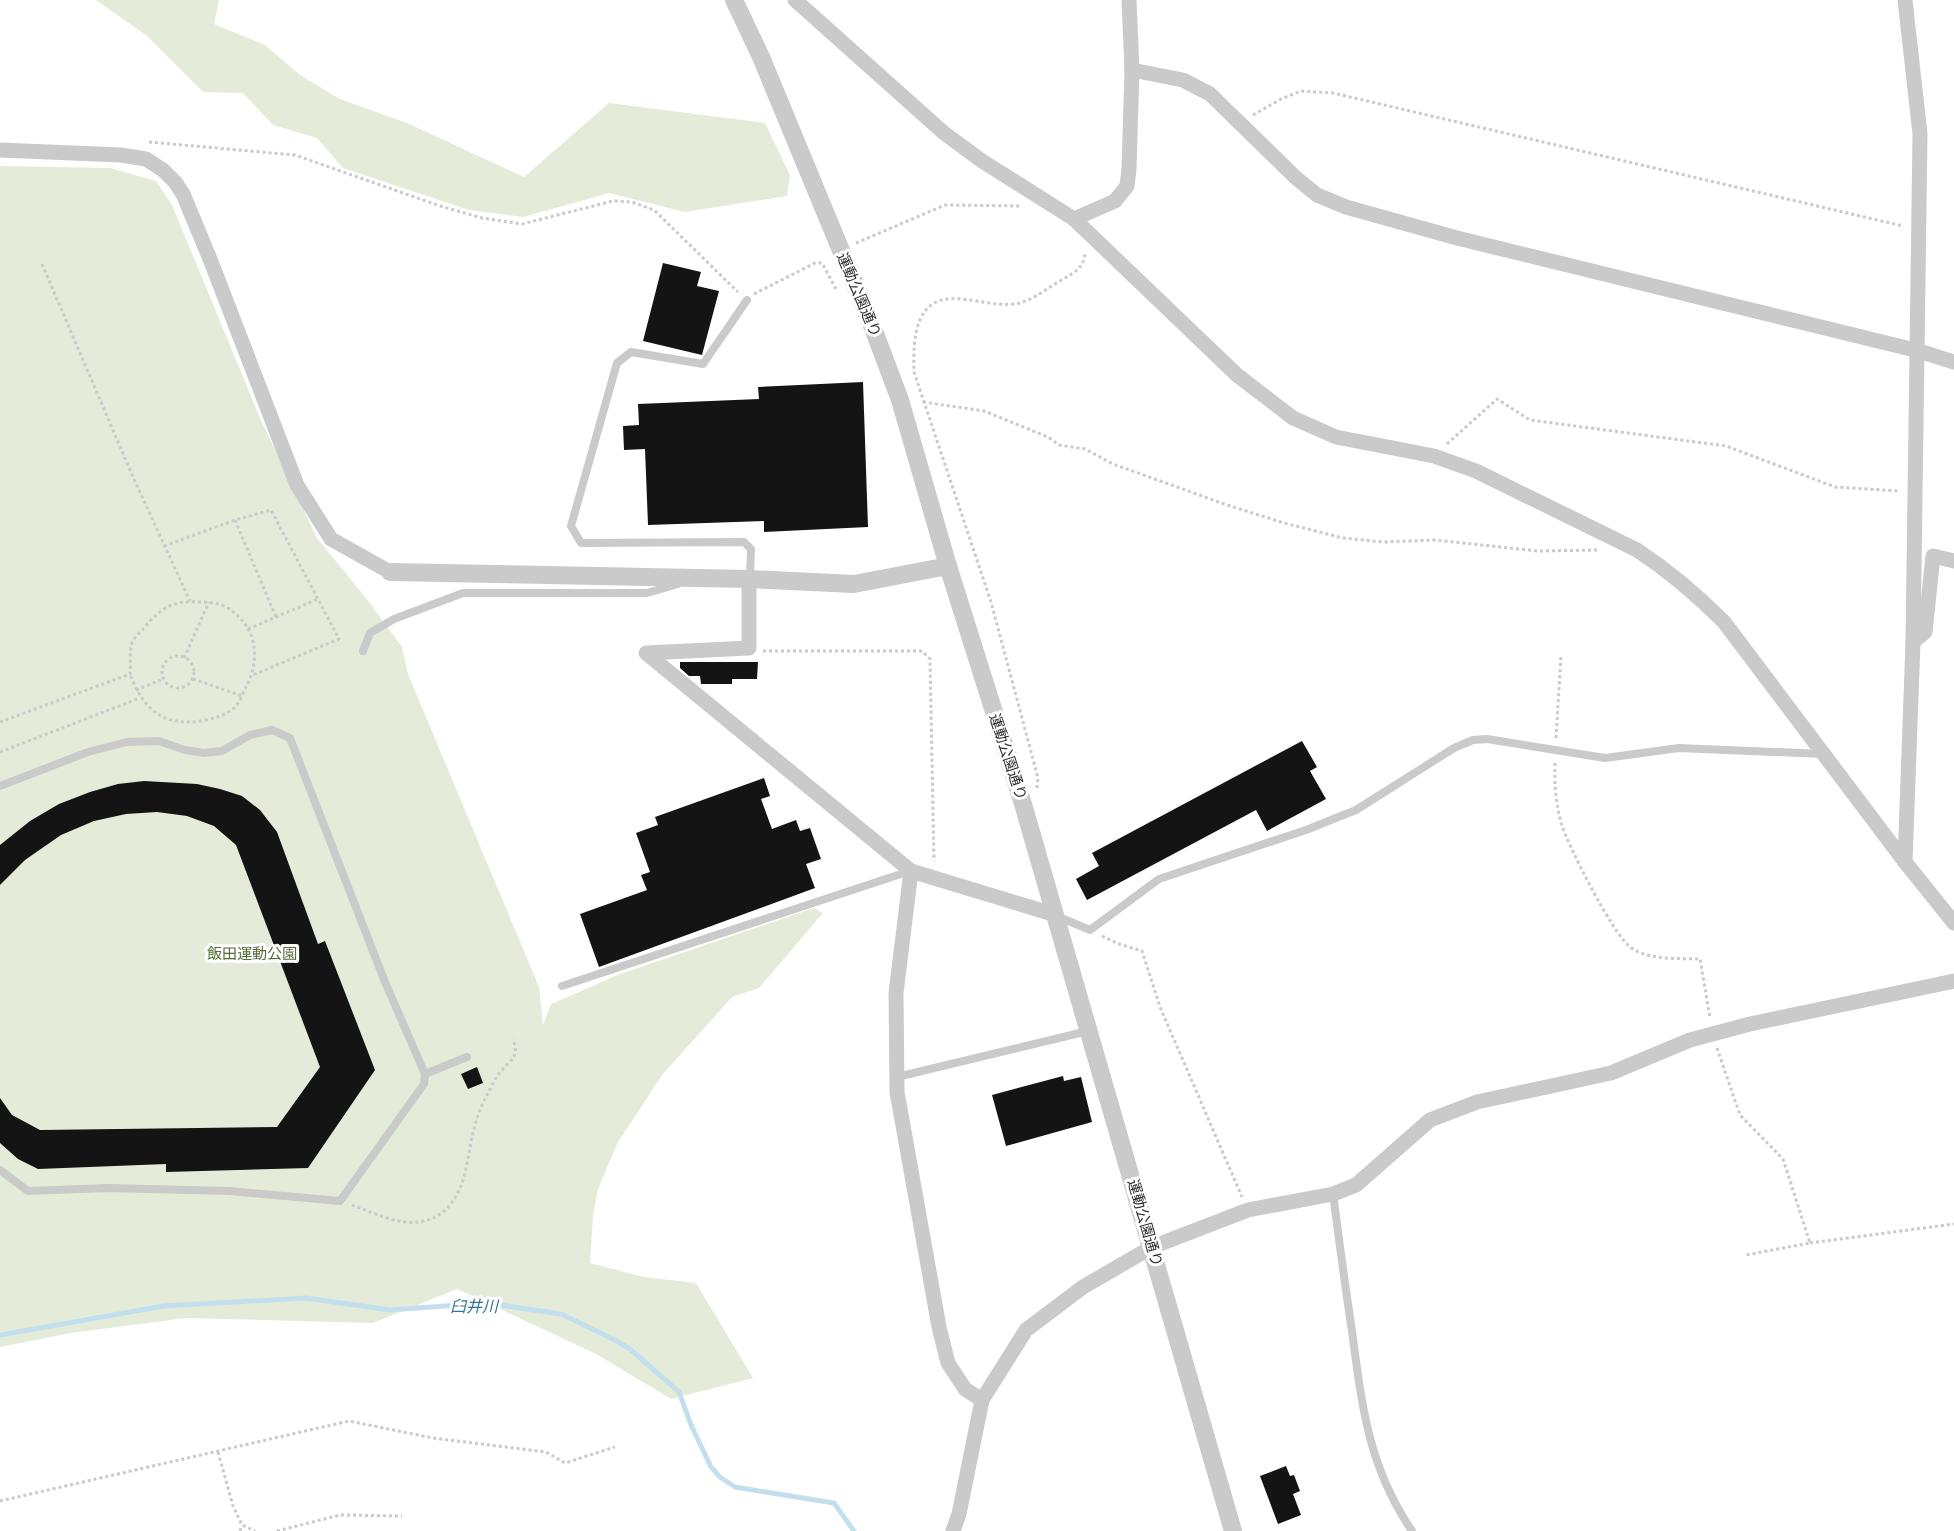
<svg xmlns="http://www.w3.org/2000/svg" width="1954" height="1531" font-family="Lato,'Noto Sans JP',sans-serif">
<style>
.green{fill:#e4ecd9}
.lines{fill:none;stroke-linecap:round;stroke-linejoin:round}
.stream{stroke:#c3dfee;stroke-width:5}
.building{fill:#141414}
.path{stroke:#cacaca;stroke-width:3;stroke-dasharray:3 3;stroke-linecap:butt}
.service{stroke:#cacaca;stroke-width:8}
.minor{stroke:#cacaca;stroke-width:15}
.tertiary{stroke:#cacaca;stroke-width:18}
.labels{text-anchor:middle;stroke-width:6;stroke-linejoin:round;paint-order:stroke}
.street-label{font-size:15px;fill:#2d2d2d;stroke:#fff}
.park-label{font-size:15px;fill:#526c37;stroke:#fff}
.water-label{font-size:16px;font-style:italic;fill:#347495;stroke:#fff}
</style>
<rect width="100%" height="100%" fill="#fff"/>
<g class="green">
<path d="M96,0H219L214,24L265,45L300,75L340,99L407,123L524,177L609,103L765,123L790,175L787,196L685,212L609,193L523,217L469,210L343,168L317,138L273,125L243,93L203,92L147,36Z"/>
<path d="M0,166L110,168L156,181L172,205L260,418L317,538L366,598L402,647L408,674L539,987L543,1025L551,1004L620,974L814,908L823,913L759,988L732,997L662,1075L617,1144L598,1189L593,1216L590,1263L644,1277L696,1283L753,1378L671,1399L596,1354L457,1289L373,1323L186,1318L71,1333L0,1347Z"/>
</g>
<g class="lines">
<path class="stream" d="M0,1335L164,1306L306,1298L390,1310L487,1303L561,1314L611,1338L630,1349L679,1392L691,1425L711,1467L720,1477L735,1487L834,1503L854,1531"/>
</g>
<g class="building">
<path d="M663,263L701,272L697,286L719,291L702,355L643,341Z"/>
<path d="M863,382L868,527L764,532V521L648,525L645,449L624,450L623,426L639,425L638,404L759,399L758,387Z"/>
<path d="M680,662H758L757,679H732V684H701L700,676H689L680,668Z"/>
<path d="M1302,741L1317,767L1310,771L1326,799L1267,831L1256,810L1087,900L1076,879L1099,866L1092,853Z"/>
<path d="M764,778L770,796L761,799L772,829L796,820L800,831L810,828L821,859L806,864L815,888L599,967L580,914L647,890L641,875L650,872L636,833L658,825L655,817Z"/>
<path d="M144,781L197,784L220,789L242,796L260,810L277,832L318,944L325,941L375,1070L308,1168L166,1172V1164L38,1169L18,1159L0,1143V1098L12,1115L40,1130L277,1127L320,1067L236,845L214,826L187,816L157,812L126,814L94,821L61,835L25,860L0,885V845L30,821L59,804L90,792L118,784Z"/>
<path d="M477,1067L483,1083L468,1089L461,1074Z"/>
<path d="M1063,1076L1064,1081L1081,1077L1092,1122L1006,1146L992,1095Z"/>
<path d="M1286,1466L1290,1476L1294,1475L1300,1491L1293,1494L1301,1515L1278,1524L1260,1476Z"/>
</g>
<g class="lines">
<g class="path">
<path d="M1253,115L1281,99L1301,91L1333,93L1903,226"/>
<path d="M149,142L295,155L440,206L482,218L522,224L613,201L632,202L654,210L738,292"/>
<path d="M856,243L945,205L1021,206"/>
<path d="M42,264L133,477L190,601"/>
<path d="M754,294L815,263H822L837,291"/>
<path d="M923,402L984,411L1048,437L1059,445L1085,449L1113,464L1227,505L1284,523L1343,538L1383,542L1435,540L1538,551L1599,550"/>
<path d="M1447,444L1497,399L1530,420L1726,446L1835,487L1899,491"/>
<path d="M235,520L276,617"/>
<path d="M164,546L235,520L271,510L339,639L253,675"/>
<path d="M248,629L318,599"/>
<path d="M763,651H922L930,659L934,861"/>
<circle cx="178" cy="672" r="16"/>
<path d="M184,658L209,602"/>
<path d="M193,679L242,696"/>
<path d="M136,690L163,679"/>
<path d="M0,722L130,674C131,665 129,652 132,643C134,638 140,632 144,628C160,609 172,600 198,602C207,602 215,602 224,606C256,623 262,657 246,687C243,693 240,702 235,707C228,714 216,718 206,720C166,728 144,712 130,674"/>
<path d="M1556,738L1561,656"/>
<path d="M0,752L140,698"/>
<path d="M1555,763C1554,783 1556,806 1562,826C1570,849 1612,932 1629,946C1647,961 1678,958 1700,959L1710,1018"/>
<path d="M1037,788L1038,778L991,602L914,372C913,339 914,294 960,299C978,300 996,306 1015,304C1030,302 1046,289 1060,281C1073,273 1084,269 1085,253"/>
<path d="M1102,936L1119,944L1142,951L1160,1007L1242,1197"/>
<path d="M1717,1048L1740,1115L1783,1159L1810,1243L1746,1255"/>
<path d="M352,1205C369,1211 388,1220 405,1222C442,1226 460,1199 466,1168C471,1145 473,1123 484,1101C487,1095 497,1074 502,1070C513,1057 519,1058 513,1039"/>
<path d="M1810,1243L1954,1224"/>
<path d="M218,1452L233,1506L242,1525L255,1531"/>
<path d="M0,1501L349,1421L433,1438L546,1452L565,1463L615,1447"/>
<path d="M240,1531L242,1525"/>
<path d="M277,1531L340,1515L402,1516"/>
</g>
<g class="service">
<path d="M747,300L703,364L631,352L617,363L571,526L581,543L744,542L751,549L750,578"/>
<path d="M363,651L370,633L394,619L463,593H647L678,584"/>
<path d="M0,786L88,752L127,742L159,741L185,750L204,753L222,751L250,735L272,730L290,738L385,982L425,1074L424,1084L340,1201L229,1191L107,1188L28,1191L0,1170"/>
<path d="M1059,917L1090,930L1159,879L1306,830L1356,810L1454,748L1473,740L1487,739L1605,758L1679,748L1824,754"/>
<path d="M562,986L910,871"/>
<path d="M425,1074L467,1057"/>
<path d="M897,1077L1088,1031"/>
<path d="M1333,1194C1339,1240 1345,1285 1352,1331C1362,1406 1368,1466 1412,1531"/>
</g>
<g class="minor">
<path d="M795,0L944,133L982,161L1074,219L1237,375L1293,418L1336,437L1434,456L1476,471L1637,550C1669,571 1697,595 1724,622L1905,862L1954,923"/>
<path d="M1905,0L1920,134L1913,642L1905,862"/>
<path d="M1132,70L1183,80L1210,94L1295,177L1317,195L1346,207L1457,238L1919,351L1954,362"/>
<path d="M0,150L121,155L146,159L163,170L175,182L183,194L210,259L297,485L331,539L390,572"/>
<path d="M1074,219L1115,201L1127,186L1129,169L1132,70L1129,0"/>
<path d="M749,579V648L646,653L911,871L1056,915"/>
<path d="M1913,642L1925,632L1933,556L1954,561"/>
<path d="M911,871L896,993L897,1092L939,1327L948,1363L965,1389L982,1400"/>
<path d="M953,1531L959,1514L982,1400L1026,1330L1083,1287L1152,1247L1248,1210L1333,1194L1356,1185L1430,1120L1477,1102L1611,1073L1690,1040L1750,1024L1954,981"/>
</g>
<g class="tertiary">
<path d="M734,0L761,57L873,328L900,400L948,566L1023,804L1233,1531"/>
<path d="M390,572L749,579L854,584L948,566"/>
</g>
</g>
<g class="labels">
<g class="street-label">
<text transform="translate(859 295) rotate(67)" y="5">運動公園通り</text>
<text transform="translate(1008 757) rotate(72)" y="5">運動公園通り</text>
<text transform="translate(1145 1223) rotate(74)" y="5">運動公園通り</text>
</g>
<g class="park-label">
<text x="252" y="959">飯田運動公園</text>
</g>
<g class="water-label">
<text x="474" y="1312">臼井川</text>
</g>
</g>
</svg>
